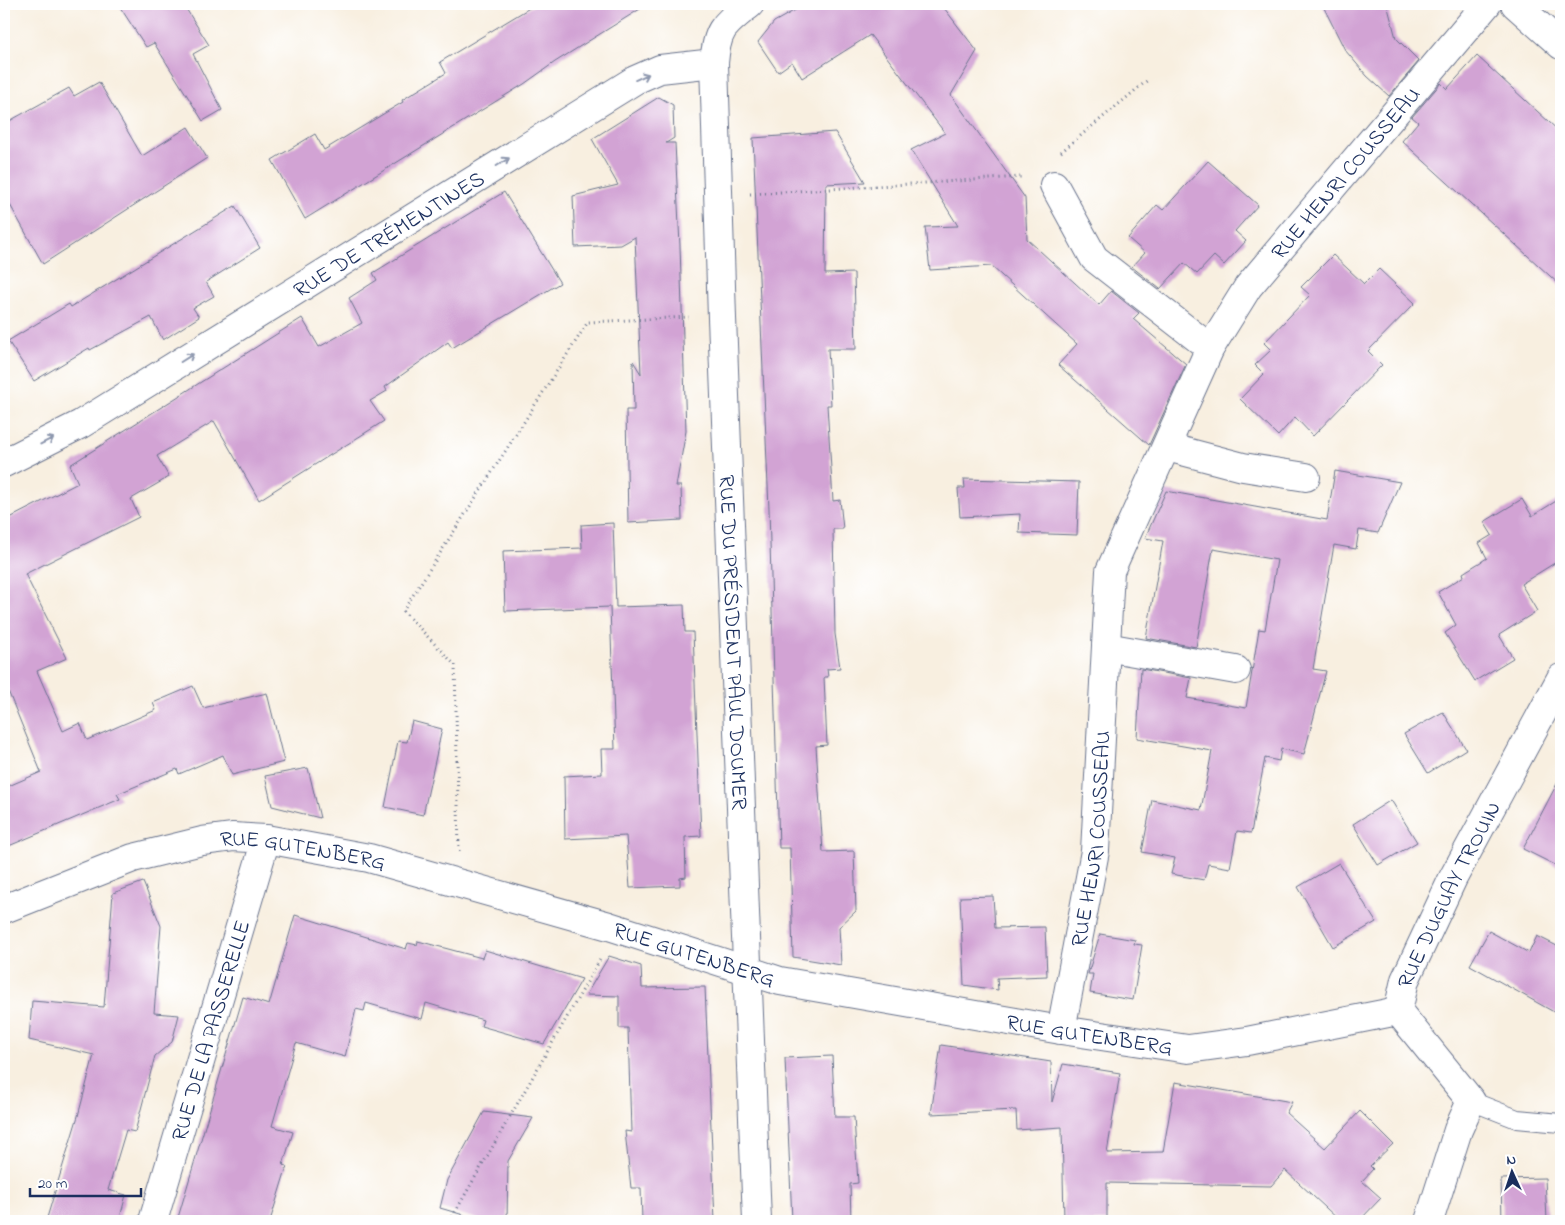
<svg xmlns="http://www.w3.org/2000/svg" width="1565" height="1225" font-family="'Indie Flower',sans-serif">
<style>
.building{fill:#d2a3d4}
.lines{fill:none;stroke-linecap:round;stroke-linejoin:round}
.lane-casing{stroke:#68728c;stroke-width:20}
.street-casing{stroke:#68728c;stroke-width:30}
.path{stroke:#68728c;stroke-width:3;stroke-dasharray:1 4;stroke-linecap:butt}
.lane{stroke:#fff;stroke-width:18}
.street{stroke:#fff;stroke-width:28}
.oneway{stroke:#8d97ae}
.labels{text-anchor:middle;stroke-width:5;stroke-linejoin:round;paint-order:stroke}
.street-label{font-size:22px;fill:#1b2f5e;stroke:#fff}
</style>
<rect width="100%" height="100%" fill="#fff"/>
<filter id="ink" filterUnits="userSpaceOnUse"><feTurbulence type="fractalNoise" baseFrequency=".02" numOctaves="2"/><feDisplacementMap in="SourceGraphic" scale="10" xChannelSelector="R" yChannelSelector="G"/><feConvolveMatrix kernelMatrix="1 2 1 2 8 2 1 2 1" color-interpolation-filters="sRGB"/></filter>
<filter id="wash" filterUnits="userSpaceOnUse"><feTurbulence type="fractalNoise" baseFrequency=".0096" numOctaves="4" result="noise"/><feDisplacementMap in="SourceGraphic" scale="20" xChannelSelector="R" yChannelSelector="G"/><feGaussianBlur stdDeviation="1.12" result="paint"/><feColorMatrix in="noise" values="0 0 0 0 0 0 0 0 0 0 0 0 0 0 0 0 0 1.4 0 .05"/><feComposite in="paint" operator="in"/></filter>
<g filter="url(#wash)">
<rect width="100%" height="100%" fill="#f8efe0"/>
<g id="blocks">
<g class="building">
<path d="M118,4H183L209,45L193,54L222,110L203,121L154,43L146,47Z"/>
<path d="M536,4H648L555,62L524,84L305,219L272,160L315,134L324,150L403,102L402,100L446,73L440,62Z"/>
<path d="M806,4H941L977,51L951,95L1025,198L1027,239L1099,305L1111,291L1139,313L1133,319L1186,364L1149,445L1058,365L1077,344L991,266L930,270L925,227L958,226L911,150L945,133L870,35L802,78L792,62L778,72L758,42L774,22Z"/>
<path d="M1322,4H1387L1396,38L1419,61L1389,96L1367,76L1345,50Z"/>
<path d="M1477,56L1561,133V286L1402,141L1418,122L1412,117L1441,83L1447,89Z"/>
<path d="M99,82L142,156L188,127L207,158L43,264L4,194V124L69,88L74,96Z"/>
<path d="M659,97L673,105L674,138L666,143H675L680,246L686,431L676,486H681L682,520L628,523L626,410H634L633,361L641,374L635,237L621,245L575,247L573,196L618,185L592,139Z"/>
<path d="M835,132L865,182L826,184L825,274L854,273L856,349H828L831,405H827L833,501L840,500L843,529H833L835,634L840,668L827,669L828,677H824L827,745L816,746L823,852L854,851L856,911L839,927L841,965L793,957L790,848H779L769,509L753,138Z"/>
<path d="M1208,161L1258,205L1235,231L1246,241L1224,265L1214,256L1197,274L1184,263L1160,289L1132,267L1145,253L1128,238L1157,205L1163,210Z"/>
<path d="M504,192L560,283L452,348L448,342L385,387L387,391L370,401L384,421L259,500L214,421L157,456L169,477L131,499L139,517L25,574L67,658L37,671L63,731L80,723L87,740L156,710L153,703L193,686L203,708L267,693L284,762L232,775L223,755L179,774L177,769L146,782L117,794L120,799L4,848V788L41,772L4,681V521L78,483L70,465L302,318L319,347L362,323L349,298L377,280L373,273Z"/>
<path d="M235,206L260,248L206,282L214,296L193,308L199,317L163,340L151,317L90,350L89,348L34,381L8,341L69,304L71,307Z"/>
<path d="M1333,255L1364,284L1379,269L1415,303L1368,351L1382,365L1313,436L1295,417L1278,436L1240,399L1264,374L1255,365L1271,350L1264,343L1310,295L1301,287Z"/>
<path d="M1335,471L1400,482L1378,533L1359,530L1356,549L1334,545L1313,669L1326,671L1304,754L1281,749L1279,761L1265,758L1251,833L1237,831L1230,868L1208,864L1204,880L1171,874L1175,858L1142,852L1152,800L1201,810L1212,751L1137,738L1141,669L1191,678L1187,698L1246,708L1259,629L1265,630L1277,560L1213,549L1196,647L1146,638L1163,541L1145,538L1166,491L1327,520Z"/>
<path d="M964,479L1079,482L1077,535L1019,533L1020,514L960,517L958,488H965Z"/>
<path d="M1561,498V559L1521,584L1537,611L1499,635L1513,658L1475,681L1445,633L1456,625L1438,592L1464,576L1463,573L1487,558L1479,543L1492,535L1484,522L1522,499L1532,516Z"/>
<path d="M613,523L616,607L684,605L685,632H693L701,836L685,837L686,877L680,878V886L630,888L626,836L565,839L564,776L602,774L601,749H615L610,607L505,611L503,551L582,548L581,525Z"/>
<path d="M1443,712L1466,749L1428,773L1404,734Z"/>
<path d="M412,721L442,729L423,815L385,807L398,741L407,742Z"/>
<path d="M308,768L320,818L272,806L265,776Z"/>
<path d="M1561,776V868L1523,849Z"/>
<path d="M1391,800L1417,842L1378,865L1353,824Z"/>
<path d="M1339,863L1376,922L1333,947L1298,887Z"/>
<path d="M143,882L161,926L154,1013L179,1015L172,1042L155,1056L135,1132L126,1130L108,1190L126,1195L119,1221H46L78,1116L94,1055L29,1040L32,1001L104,1007L113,893Z"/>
<path d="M993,896L995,928L1045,927L1047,976L997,978L998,990L964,985L960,897Z"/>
<path d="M295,915L406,949L408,943L417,945L418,941L482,958L485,950L582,979L544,1044L481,1026L483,1020L426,1003L422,1019L366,1003L364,1011L356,1009L345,1057L296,1043L272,1126L293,1132L283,1165L287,1166L270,1221H177L243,997L269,1005Z"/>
<path d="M1489,931L1529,953L1537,936L1561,948V1016L1470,965Z"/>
<path d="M1100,934L1135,940L1134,944L1142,945L1133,1000L1090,993L1093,974H1088Z"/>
<path d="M609,956L641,966L642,988L705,987L715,1221H642L641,1188H631L625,1131L631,1132L628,1028H619V996L586,995Z"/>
<path d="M941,1045L1051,1062L1052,1102L1063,1064L1120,1073L1107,1153L1163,1152L1175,1082L1292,1102L1286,1113L1325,1148L1360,1111L1393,1144L1370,1166L1373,1169L1362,1181L1381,1198L1359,1221H1340L1285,1170L1271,1186L1107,1183V1221H1064L1062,1127L1017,1130L1016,1110L931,1114Z"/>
<path d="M832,1056L835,1117H854L858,1183L850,1184L851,1221H792L785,1058Z"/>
<path d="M484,1112L533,1118L508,1161L507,1221H484L440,1208L447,1180Z"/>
<path d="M1545,1178L1547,1221H1502L1501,1179Z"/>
</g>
</g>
</g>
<g filter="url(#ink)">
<use href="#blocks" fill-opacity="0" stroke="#68728c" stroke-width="1"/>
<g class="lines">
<g class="lane-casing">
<path id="lane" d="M1471,1101L1517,1119L1561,1123"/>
</g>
<g class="street-casing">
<g id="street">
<path id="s1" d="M750,4C724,25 717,28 714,63L722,318L757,1221"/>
<path d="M1515,4L1561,45"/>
<path d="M1054,185L1094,258L1210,348"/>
<path d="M1167,447L1243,467L1306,477"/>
<path id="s2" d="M4,463L81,424L635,80L660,69L714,63"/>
<path d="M1106,647L1236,670"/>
<path id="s3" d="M4,909L133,858L202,841L233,837L266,839L369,858L609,926L780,981L1061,1030L1188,1049L1247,1041L1398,1011"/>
<path id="s4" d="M1061,1030L1095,851L1110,571L1210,348L1248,287L1487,4"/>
<path id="s5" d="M153,1221L266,839"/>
<path id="s6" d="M1429,1221L1458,1130L1471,1101L1398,1011L1405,980L1453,878L1561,678"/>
</g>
</g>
<g class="path">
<path d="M1061,152L1149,79"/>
<path d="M750,194L1021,177"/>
<path d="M459,851L455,665L403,611L588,322L689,317"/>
<path d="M450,1221L601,958"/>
</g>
<use href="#lane" class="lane"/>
<use href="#street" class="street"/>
</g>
<defs><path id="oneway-shaft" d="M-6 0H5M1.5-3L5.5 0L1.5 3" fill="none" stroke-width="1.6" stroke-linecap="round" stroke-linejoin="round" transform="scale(1.25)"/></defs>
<g class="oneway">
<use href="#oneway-shaft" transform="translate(642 77) rotate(-24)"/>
<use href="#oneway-shaft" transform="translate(503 162) rotate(-32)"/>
<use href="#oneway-shaft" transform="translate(187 358) rotate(-32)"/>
<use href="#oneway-shaft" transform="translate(47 441) rotate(-27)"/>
</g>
</g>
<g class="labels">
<g class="street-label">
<text dy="8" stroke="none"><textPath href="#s4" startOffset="929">RUE HENRI COUSSEAU</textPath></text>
<text dy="8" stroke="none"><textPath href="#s2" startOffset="448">RUE DE TRÉMENTINES</textPath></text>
<text dy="8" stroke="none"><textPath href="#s1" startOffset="652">RUE DU PRÉSIDENT PAUL DOUMER</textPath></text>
<text dy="8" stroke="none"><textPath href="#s4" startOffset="194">RUE HENRI COUSSEAU</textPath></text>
<text dy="8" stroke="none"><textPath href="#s3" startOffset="312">RUE GUTENBERG</textPath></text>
<text dy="8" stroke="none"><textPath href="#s6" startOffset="371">RUE DUGUAY TROUIN</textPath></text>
<text dy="8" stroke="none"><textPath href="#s3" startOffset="718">RUE GUTENBERG</textPath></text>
<text dy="8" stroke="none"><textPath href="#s5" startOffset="199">RUE DE LA PASSERELLE</textPath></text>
<text dy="8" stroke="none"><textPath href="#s3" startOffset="1122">RUE GUTENBERG</textPath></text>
</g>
</g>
<rect width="1565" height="1225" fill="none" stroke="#fff" stroke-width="20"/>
<g transform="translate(1512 1172) rotate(357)" stroke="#ffffff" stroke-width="4" paint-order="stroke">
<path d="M0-4L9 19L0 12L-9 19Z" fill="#1b2f5e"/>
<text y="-8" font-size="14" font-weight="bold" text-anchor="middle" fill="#1b2f5e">N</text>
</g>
<path d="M30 1188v8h111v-8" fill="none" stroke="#1b2f5e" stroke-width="2.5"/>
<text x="38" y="1188" font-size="15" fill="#1b2f5e" stroke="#ffffff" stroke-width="4" paint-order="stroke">20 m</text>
</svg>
